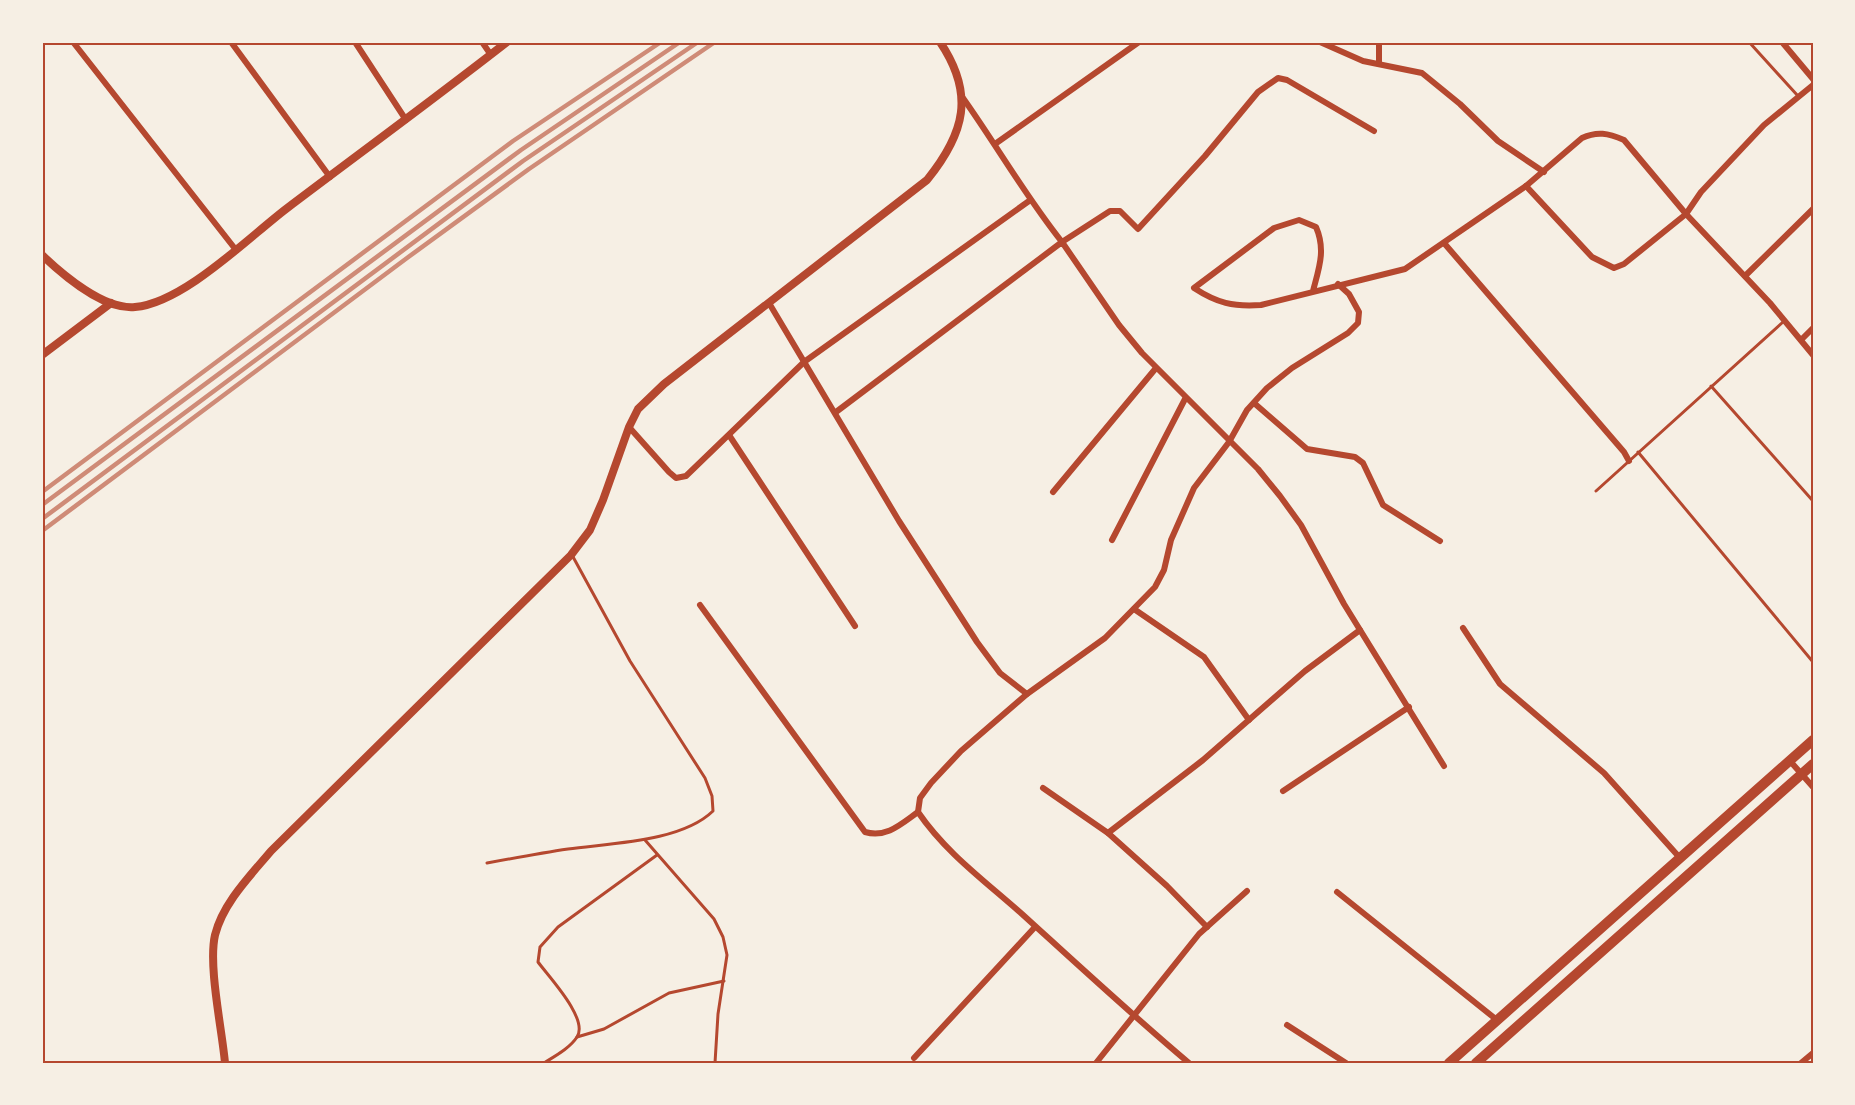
<svg xmlns="http://www.w3.org/2000/svg" width="1855" height="1105" font-family="'PT Sans',sans-serif">
<style>
.lines{fill:none;stroke-linecap:round;stroke-linejoin:round}
.service{stroke:#b5482f;stroke-width:3}
.minor{stroke:#b5482f;stroke-width:6}
.tertiary{stroke:#b5482f;stroke-width:8}
.primary{stroke:#b5482f;stroke-width:10}
.rail{stroke:#cf8b77;stroke-width:4.5}
.neatline{fill:none;stroke:#b5482f;stroke-width:2}
</style>
<rect width="100%" height="100%" fill="#f6efe4"/>
<g class="lines">
<g class="service">
<path d="M1749,42L1798,96"/>
<path d="M1711,386L1813,501"/>
<path d="M1638,452L1813,662"/>
<path d="M1596,491L1783,322"/>
<path d="M645,840L714,919L723,937L727,955L718,1014L715,1063"/>
<path d="M487,863C514,858 541,853 568,849C611,843 681,842 713,811L712,796L705,778L630,661L572,555"/>
<path d="M577,1037L604,1029L669,993L724,981"/>
<path d="M544,1063C555,1056 570,1048 577,1037C589,1019 549,977 538,962L540,947L558,927L657,855"/>
</g>
<g class="minor">
<path d="M73,42L236,250"/>
<path d="M231,42L330,177"/>
<path d="M355,42L406,120"/>
<path d="M482,42L491,55"/>
<path d="M1320,42L1363,61L1422,73L1460,104L1498,141L1544,172"/>
<path d="M1379,42V64"/>
<path d="M1782,42L1813,79"/>
<path d="M963,98C997,146 1026,197 1062,242L1110,211H1120L1138,229L1205,156L1258,92L1278,78L1287,80L1374,131"/>
<path d="M995,144L1139,42"/>
<path d="M1526,186L1592,257L1614,268L1624,264L1686,214L1701,192L1764,125L1813,85"/>
<path d="M1444,243L1624,452L1629,461"/>
<path d="M1745,276L1813,209"/>
<path d="M1313,291C1319,268 1326,250 1316,227L1299,220L1274,228L1194,288C1217,303 1233,307 1261,305L1405,269L1526,186L1582,138C1597,131 1608,133 1624,140L1686,214L1770,303L1813,355"/>
<path d="M769,303L899,521L977,642L1000,673L1027,694"/>
<path d="M1801,340L1813,328"/>
<path d="M1254,403L1307,449L1355,457L1363,463L1383,505L1440,541"/>
<path d="M836,412L1062,242L1119,325L1142,353L1258,469L1280,496L1301,525L1344,604L1444,766"/>
<path d="M629,427L669,472L676,478L686,476L804,362L1029,201"/>
<path d="M729,435L855,626"/>
<path d="M1053,492L1156,368"/>
<path d="M1112,540L1185,399"/>
<path d="M700,605L865,832C887,838 901,824 918,812"/>
<path d="M1134,609L1204,657L1249,720"/>
<path d="M1463,628L1500,684L1604,773L1680,858"/>
<path d="M1790,761L1813,787"/>
<path d="M1043,788L1108,833L1167,886L1207,927"/>
<path d="M1283,791L1409,707"/>
<path d="M1108,833L1203,760L1305,671L1360,630"/>
<path d="M1337,892L1497,1020"/>
<path d="M1287,1025L1346,1063"/>
<path d="M914,1058L1035,927"/>
<path d="M1096,1063L1199,934L1247,891"/>
<path d="M1189,1063C1132,1015 1077,964 1022,914C985,881 946,853 918,812L920,798L931,783L961,751L1027,694L1105,638L1155,587L1164,570L1171,540L1194,488L1229,442L1247,410L1267,388L1292,368L1348,333L1358,323L1359,312L1349,294L1338,284"/>
<path d="M1801,1063L1813,1053"/>
</g>
<g class="tertiary">
<path d="M42,255C63,275 104,310 135,307C183,303 248,238 286,209C360,153 434,99 507,42"/>
<path d="M42,355L111,303"/>
<path d="M225,1063C222,1029 208,966 215,935C223,903 250,876 271,851L571,555L590,530L603,500L629,427L638,409L664,384L927,180C965,133 975,94 940,42"/>
</g>
<g class="primary">
<path d="M1449,1063L1813,740"/>
<path d="M1476,1063L1813,764"/>
</g>
<g class="rail">
<path d="M42,492L513,141L661,42"/>
<path d="M42,505L521,150L680,42"/>
<path d="M42,519L523,161L698,42"/>
<path d="M42,531L407,258L529,169L715,42"/>
</g>
</g>
<rect width="1855" height="1105" fill="none" stroke="#f6efe4" stroke-width="87"/>
<rect x="44" y="44" width="1768" height="1018" class="neatline"/>
</svg>
